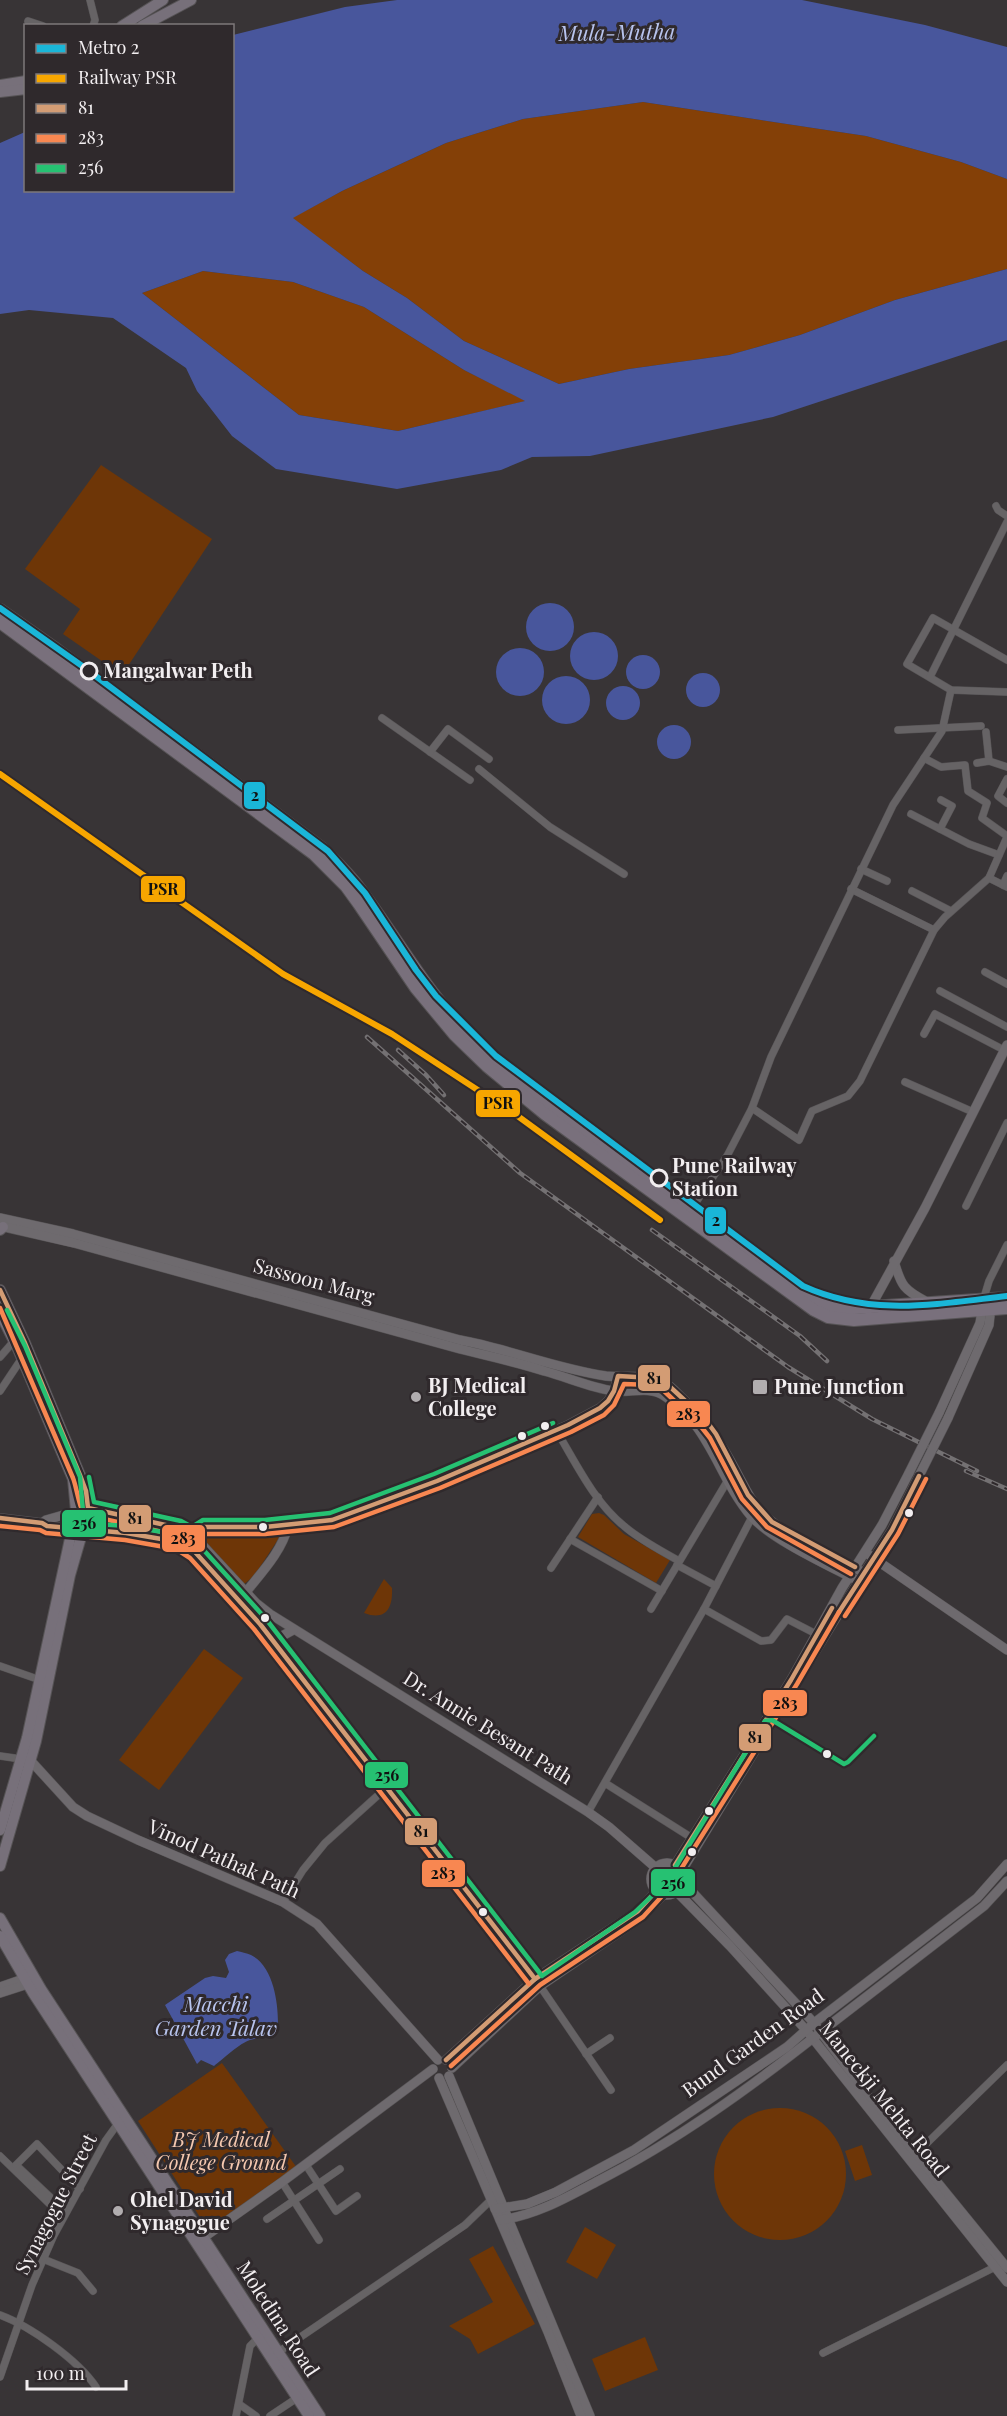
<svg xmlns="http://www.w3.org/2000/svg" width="1007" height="2416" font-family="'Playfair Display',serif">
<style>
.green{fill:#6e3607}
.forest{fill:#844007}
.water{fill:#48569c;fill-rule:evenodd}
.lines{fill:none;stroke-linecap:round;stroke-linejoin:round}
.street-casing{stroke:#565355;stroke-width:8}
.secondary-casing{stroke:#565355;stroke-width:10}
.primary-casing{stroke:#565355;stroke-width:12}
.highway-casing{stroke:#565355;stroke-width:14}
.street{stroke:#666365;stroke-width:7}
.secondary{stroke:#6e6a6e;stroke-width:9}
.primary{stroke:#77707a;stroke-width:10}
.highway{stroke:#79707c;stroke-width:12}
.rail-casing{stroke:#747173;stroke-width:4.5}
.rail{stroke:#2f292c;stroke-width:2;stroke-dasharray:7;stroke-linecap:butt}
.secondary-bridge-casing{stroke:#565355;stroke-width:10;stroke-linecap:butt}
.secondary-bridge{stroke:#6e6a6e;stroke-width:9}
.bus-1-casing{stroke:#2f292c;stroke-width:9}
.bus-2-casing{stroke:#2f292c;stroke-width:9}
.bus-3-casing{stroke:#2f292c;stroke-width:9}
.bus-1{stroke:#d39c74;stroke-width:4.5}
.bus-2{stroke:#f88751;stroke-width:4.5}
.bus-3{stroke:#26c172;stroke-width:4.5}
.rail-1-casing{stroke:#2f292c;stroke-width:10}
.rail-1{stroke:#f7a600;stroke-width:6}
.metro-1-casing{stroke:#2f292c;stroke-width:10}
.metro-1{stroke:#1ab6d8;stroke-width:6}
.stop-dot{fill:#2f292c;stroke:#f2eef0;stroke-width:3}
.poi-dot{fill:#b1adaf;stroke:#2f292c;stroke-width:2}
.bus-dot{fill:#f2eef0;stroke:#2f292c;stroke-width:2}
.labels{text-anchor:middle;stroke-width:6;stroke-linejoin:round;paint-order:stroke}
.stop-label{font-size:20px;font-weight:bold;fill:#f2eef0;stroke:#2f292c;text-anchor:start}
.street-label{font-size:20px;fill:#f2eef0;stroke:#2f292c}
.poi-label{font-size:20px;font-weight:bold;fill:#f2eef0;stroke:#2f292c;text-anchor:start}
.park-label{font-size:20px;font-style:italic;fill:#f5c8af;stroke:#2f292c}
.water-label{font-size:21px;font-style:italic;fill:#b8c4ee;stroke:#2f292c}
.line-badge{stroke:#2f292c;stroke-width:2}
.pale-badge-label{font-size:16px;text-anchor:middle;font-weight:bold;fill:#111}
</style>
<rect width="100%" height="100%" fill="#383436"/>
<g class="green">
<path d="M101,465L212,539L122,675L63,634L80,609L25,569Z"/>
<path d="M599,1513L604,1515L624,1534L670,1560L656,1583L578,1537L592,1514Z"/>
<path d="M283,1529L281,1535L254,1576L243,1585L198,1539L204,1532Z"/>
<path d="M384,1579L392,1588C393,1609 385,1621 364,1613Z"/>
<path d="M204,1649L243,1678L159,1790L119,1760Z"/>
<circle cx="667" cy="1879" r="10"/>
<path d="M222,2063L297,2168L211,2229L205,2225L138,2121Z"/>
<circle cx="780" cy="2174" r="66"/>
<path d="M862,2145L872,2175L855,2181L845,2151Z"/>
<path d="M585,2227L616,2245L597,2279L566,2262Z"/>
<path d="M493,2246L535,2324L478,2354L470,2339L449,2326L493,2302L469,2259Z"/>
<path d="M645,2337L658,2370L605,2391L592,2359Z"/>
</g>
<g class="forest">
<path d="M643,102L866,136L961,162L1007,179V269L895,300L800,335L729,355L629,369L559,384L464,341L407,298L363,271L292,218L342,191L446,143L523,119Z"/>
<path d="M203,271L293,282L364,307L464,370L526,401L398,431L299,415L142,293Z"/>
</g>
<g class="water">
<path d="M397,0H802L925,25L1007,47V179L961,162L866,136L643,102L523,119L446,143L342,191L293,218L363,271L407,298L464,341L559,384L629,369L729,355L800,335L895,300L1007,269V340L773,417L590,456L532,457L501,470L397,489L276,469L232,436L197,391L186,368L113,318L29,310L0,314V143L25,132L26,190H232L233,35L345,7ZM203,271L293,282L364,307L464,370L525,401L398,431L299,415L142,293Z"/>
<circle cx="550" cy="627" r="24"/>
<circle cx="594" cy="656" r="24"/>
<circle cx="520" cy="672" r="24"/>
<circle cx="643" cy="672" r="17"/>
<circle cx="703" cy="690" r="17"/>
<circle cx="566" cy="700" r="24"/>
<circle cx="623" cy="703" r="17"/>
<circle cx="674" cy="742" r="17"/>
<path d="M237,1951C241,1952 247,1953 251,1955C273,1966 278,2001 278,2023C266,2040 268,2035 250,2040C240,2043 223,2059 214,2066L201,2060L197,2064L165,2005L205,1978L213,1976L226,1978L229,1972L225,1960L229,1954Z"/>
</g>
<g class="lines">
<g class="street-casing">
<g id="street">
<path d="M90,0L95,20L93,26"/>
<path d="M28,21L43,26"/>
<path d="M996,506L998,510L1007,516"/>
<path d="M1007,660L933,618L907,664L951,690L1007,692"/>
<path d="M930,677L1007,522"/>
<path d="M382,718L470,780"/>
<path d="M898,730L981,726"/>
<path d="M986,732L989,761"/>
<path d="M430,752L448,729L489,759"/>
<path d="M924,758L941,767L965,765L968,791L987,803L982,818L1007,836"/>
<path d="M977,763L989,761L1007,767"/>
<path d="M479,769L550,827L624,874"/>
<path d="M1007,779L998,796L1007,803"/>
<path d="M911,814L969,844L999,855"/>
<path d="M940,829L952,806L941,800"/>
<path d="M861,869L887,881"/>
<path d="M989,878L1007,887"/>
<path d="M1003,885L1007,876"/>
<path d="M851,889L934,930"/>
<path d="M912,891L951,911"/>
<path d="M985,972L1007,984"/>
<path d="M940,991L1007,1027"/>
<path d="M924,1034L935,1014L1004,1050"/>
<path d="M905,1082L973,1112"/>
<path d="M752,1108L799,1140L812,1111L848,1096L860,1081L934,930L945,917L989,878L1007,837"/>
<path d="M966,1206L1007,1123"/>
<path d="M692,1208L727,1156L752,1108L771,1057L893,805L942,731L951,690"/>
<path d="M983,1301L989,1281L1007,1245"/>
<path d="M0,1357L14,1341"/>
<path d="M0,1391L22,1358"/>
<path d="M556,1430C576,1463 594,1502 624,1526C640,1540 660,1550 679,1561"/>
<path d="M570,1539L662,1591"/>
<path d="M677,1565L716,1586"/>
<path d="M551,1568L598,1497"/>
<path d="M651,1609L728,1480"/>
<path d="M704,1609L761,1641L771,1640L787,1619L818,1635"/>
<path d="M0,1666L43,1681"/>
<path d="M0,1756L21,1759"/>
<path d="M605,1783L692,1838"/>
<path d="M588,1812L704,1609L752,1517"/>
<path d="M283,1902L303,1870L325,1843L386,1788"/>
<path d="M540,1986L611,2090"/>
<path d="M586,2054L610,2038"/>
<path d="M911,2154L917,2148H922L1007,2065"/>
<path d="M0,2156L63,2217"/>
<path d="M306,2165L336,2211L357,2196"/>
<path d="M282,2182L319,2240"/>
<path d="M66,2212L16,2165L37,2144L80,2189"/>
<path d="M267,2219L340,2169"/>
<path d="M43,2259L78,2273L93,2291"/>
<path d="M0,2315C30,2326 78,2360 96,2387"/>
<path d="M277,2353L465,2225L494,2197"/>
<path d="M823,2353L995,2267"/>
<path d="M0,2377L32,2285L54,2235L106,2140L119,2122"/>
<path d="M239,2404L256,2416"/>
<path d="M236,2416L250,2346L258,2338"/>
<path d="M270,2416L297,2398"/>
</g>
</g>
<g class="secondary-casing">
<g id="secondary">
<path d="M0,1218L73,1234L460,1340C509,1349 557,1369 606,1376C625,1378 648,1373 665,1383C671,1386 677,1393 682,1398C706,1419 721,1443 736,1471C743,1484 749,1498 759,1510C782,1535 834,1558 865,1573"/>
<path d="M0,1226L74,1243L460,1349C488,1356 517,1362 544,1371C567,1377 591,1388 614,1391C630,1393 649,1386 663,1395C710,1424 718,1477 751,1516C772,1540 830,1566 860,1582"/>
<path d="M894,1261C901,1286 904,1290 927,1302"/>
<path d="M870,1308L925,1208L1007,1045"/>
<path d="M939,1413L980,1323L983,1304"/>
<path d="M948,1418L989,1325L991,1306"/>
<path d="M0,1518L42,1523L47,1526L126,1533L179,1542L195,1552L260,1624L540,1986"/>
<path d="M42,1523L46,1520L88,1508L179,1528L194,1536L256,1603L270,1614L588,1812L609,1827L656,1868"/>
<path d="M192,1540L196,1532L204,1527H265L299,1525L332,1520L437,1481L568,1425L600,1408L608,1401L614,1391L618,1376"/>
<path d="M869,1555L1007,1650"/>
<path d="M246,1592C262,1572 282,1551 288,1526"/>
<path d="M281,1649L279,1643L282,1636L293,1630"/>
<path d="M25,1759L30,1760L73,1807L87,1816L138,1840L283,1902L317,1924L438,2060"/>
<circle cx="667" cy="1879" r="16"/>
<path d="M675,1865L791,1680L842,1588L882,1525L909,1473"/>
<path d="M681,1872L850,1595L892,1530L919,1476"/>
<path d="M682,1881L814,2023L885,2118L1007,2268"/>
<path d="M676,1891L730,1946L806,2030L1007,2282"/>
<path d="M0,1987L29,1977"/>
<path d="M0,1993L34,1982"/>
<path d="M446,2060L535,1979L638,1911L657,1890"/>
<path d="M452,2068L540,1986L640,1918L664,1894"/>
<path d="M449,2076L590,2416"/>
<path d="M439,2078L548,2332L581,2416"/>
<path d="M495,2209L527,2204L556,2192L634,2150L787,2047L814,2023L977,1898L1007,1864"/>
<path d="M500,2220C534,2216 566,2198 596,2182C677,2141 751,2087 822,2031C876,1989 930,1948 984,1906L1007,1881"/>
<path d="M200,2240L282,2182L433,2069"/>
</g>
</g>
<g class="primary-casing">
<g id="primary">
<path d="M122,26L163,0"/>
<path d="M142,26L191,0"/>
<path d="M0,85L26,81"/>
<path d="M0,92L26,89"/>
<path d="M0,1230L3,1227"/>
<path d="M0,1290L25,1343L80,1475L86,1491L88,1508L83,1530L70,1575L36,1741L0,1866"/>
<path d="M0,1313L18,1349L73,1479L76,1511L27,1738L0,1830"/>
<path d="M0,1918L41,1989L320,2416"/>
<path d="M0,1936L33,1993L309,2416"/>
</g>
</g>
<g class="highway-casing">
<g id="highway">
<path d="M0,610L57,650L320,847C332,858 344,870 355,883C396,936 426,994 475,1042C571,1135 690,1199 794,1283L830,1307L840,1309L1007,1298"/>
<path d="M0,622L314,854L346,886L359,904L416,988L455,1035L487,1066L545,1114L814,1310L828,1317L854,1320L1007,1308"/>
</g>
</g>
<use href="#street" class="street"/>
<use href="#secondary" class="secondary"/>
<use href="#primary" class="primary"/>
<use href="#highway" class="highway"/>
<g class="rail-casing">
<g id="rail">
<path d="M367,1037L520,1173L788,1367L872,1419L977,1471"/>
<path d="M398,1050L426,1075L444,1095"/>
<path d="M652,1230L800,1336L827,1361"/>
<path d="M966,1471L1007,1489"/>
</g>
</g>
<use href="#rail" class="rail"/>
<g class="secondary-bridge-casing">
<g id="secondary-bridge">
<path d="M909,1473L939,1413"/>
<path d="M919,1476L948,1418"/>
</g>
</g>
<use href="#secondary-bridge" class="secondary-bridge"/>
<g class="bus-1-casing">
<g id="bus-1">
<path d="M0,1290L25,1343L80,1475L86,1491L88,1508L179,1528L194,1536L204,1527H265L332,1520L437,1481L568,1425L600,1408L608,1401L614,1391L618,1376L654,1378L667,1384L705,1419L716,1434L748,1495L772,1522L855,1567"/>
<path d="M0,1518L42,1523L47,1526L126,1533L179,1542L195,1552L260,1624L535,1979"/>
<path d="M839,1612L892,1530L919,1476"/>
<path d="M675,1865L791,1680L832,1608"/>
<path d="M446,2060L535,1979L638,1911L657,1890"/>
</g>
</g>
<g class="bus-2-casing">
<g id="bus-2">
<path d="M0,1308L73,1478C77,1488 79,1510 86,1515L176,1535L194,1543L206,1534H265L334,1527L440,1488L571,1432L604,1415L614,1405L624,1384L652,1385L663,1390L699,1424L710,1438L742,1499L767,1527L851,1574"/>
<path d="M0,1526L40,1530L46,1533L125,1540L176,1549L190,1558L254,1629L529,1984"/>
<path d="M845,1616L898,1534L926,1479"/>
<path d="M681,1869L797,1684L839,1612"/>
<path d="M451,2066L540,1985L643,1917L663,1895"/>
</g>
</g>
<g class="bus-3-casing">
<g id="bus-3">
<path d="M7,1310L25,1346L80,1477L83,1511L82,1523L127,1526L180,1535L200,1546L266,1619L542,1976L635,1912L660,1888L672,1884L674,1881L675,1868L765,1721L772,1720L844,1764L848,1762L874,1736"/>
<path d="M89,1477L94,1502L181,1521L192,1527L203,1520H265L330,1513L434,1474L553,1423"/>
</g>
</g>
<use href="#bus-1" class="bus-1"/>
<use href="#bus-2" class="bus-2"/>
<use href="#bus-3" class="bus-3"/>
<g class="rail-1-casing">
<path id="rail-1" d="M0,774L283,974L392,1034L519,1117L660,1220"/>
</g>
<use href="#rail-1" class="rail-1"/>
<g class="metro-1-casing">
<path id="metro-1" d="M0,608L85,668L328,851L365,893L416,970L436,996L496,1056L803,1286C871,1317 936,1304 1007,1296"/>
</g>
<use href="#metro-1" class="metro-1"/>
</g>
<g class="stop-dot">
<circle cx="89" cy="671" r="8"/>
<circle cx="659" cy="1178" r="8"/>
</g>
<g class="poi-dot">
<rect x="752" y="1379" width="16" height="16" rx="3"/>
<circle cx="416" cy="1397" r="6"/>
<circle cx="118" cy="2211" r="6"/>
</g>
<g class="bus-dot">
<circle cx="545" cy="1426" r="5"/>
<circle cx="522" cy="1436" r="5"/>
<circle cx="909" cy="1513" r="5"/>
<circle cx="263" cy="1527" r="5"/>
<circle cx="265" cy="1618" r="5"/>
<circle cx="827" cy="1754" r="5"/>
<circle cx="709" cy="1811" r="5"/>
<circle cx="692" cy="1852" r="5"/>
<circle cx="483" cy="1912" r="5"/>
</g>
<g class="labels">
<g class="stop-label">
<text x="103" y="678">Mangalwar Peth</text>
<text x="672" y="1173">Pune Railway<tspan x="672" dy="23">Station</tspan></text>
</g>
<g class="street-label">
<text transform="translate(314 1281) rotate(15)" y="7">Sassoon Marg</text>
<text transform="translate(488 1728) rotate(32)" y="7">Dr. Annie Besant Path</text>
<text transform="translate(224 1859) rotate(24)" y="7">Vinod Pathak Path</text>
<text transform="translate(753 2043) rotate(-36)" y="7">Bund Garden Road</text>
<text transform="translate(884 2099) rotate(51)" y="7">Maneckji Mehta Road</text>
<text transform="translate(56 2204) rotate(-63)" y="7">Synagogue Street</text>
<text transform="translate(278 2319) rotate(57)" y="7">Moledina Road</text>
</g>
<g class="poi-label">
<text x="428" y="1393">BJ Medical<tspan x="428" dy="23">College</tspan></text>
<text x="774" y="1394">Pune Junction</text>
<text x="130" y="2207">Ohel David<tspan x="130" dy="23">Synagogue</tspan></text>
</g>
<g class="park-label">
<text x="221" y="2147">BJ Medical<tspan x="221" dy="23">College Ground</tspan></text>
</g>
<g class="water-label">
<text transform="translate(617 33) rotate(-1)" y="7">Mula-Mutha</text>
<text x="216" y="2012">Macchi<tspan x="216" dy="24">Garden Talav</tspan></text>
</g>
</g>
<g class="line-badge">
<rect x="243" y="781" width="23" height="29" rx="6" fill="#1ab6d8"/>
<rect x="140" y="875" width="46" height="28" rx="6" fill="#f7a600"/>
<rect x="475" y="1089" width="46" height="29" rx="6" fill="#f7a600"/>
<rect x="704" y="1206" width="23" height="29" rx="6" fill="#1ab6d8"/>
<rect x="637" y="1364" width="34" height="28" rx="6" fill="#d39c74"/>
<rect x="666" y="1400" width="45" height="28" rx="6" fill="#f88751"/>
<rect x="118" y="1504" width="34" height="29" rx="6" fill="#d39c74"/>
<rect x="61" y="1509" width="46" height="29" rx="6" fill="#26c172"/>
<rect x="161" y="1524" width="45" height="29" rx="6" fill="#f88751"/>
<rect x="762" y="1689" width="46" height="28" rx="6" fill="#f88751"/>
<rect x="738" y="1723" width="34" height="29" rx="6" fill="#d39c74"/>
<rect x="364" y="1761" width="45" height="28" rx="6" fill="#26c172"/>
<rect x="404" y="1817" width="34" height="29" rx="6" fill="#d39c74"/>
<rect x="421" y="1859" width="45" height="29" rx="6" fill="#f88751"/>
<rect x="650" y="1868" width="46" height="29" rx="6" fill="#26c172"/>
</g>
<g class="pale-badge-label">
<text x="255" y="801">2</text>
<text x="163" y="895">PSR</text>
<text x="498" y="1109">PSR</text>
<text x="716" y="1226">2</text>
<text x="654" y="1384">81</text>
<text x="688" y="1420">283</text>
<text x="135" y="1524">81</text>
<text x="84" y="1529">256</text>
<text x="183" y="1544">283</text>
<text x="785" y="1709">283</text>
<text x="755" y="1743">81</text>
<text x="387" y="1781">256</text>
<text x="421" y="1837">81</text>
<text x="443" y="1879">283</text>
<text x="673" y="1889">256</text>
</g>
<rect x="24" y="24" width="210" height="168" fill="#2f292c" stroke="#7d787a" stroke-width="1.5"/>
<rect x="36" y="44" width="30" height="9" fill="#1ab6d8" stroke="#7d787a" stroke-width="1.5"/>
<text x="78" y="54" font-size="18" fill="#f2eef0">Metro 2</text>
<rect x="36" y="74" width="30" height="9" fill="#f7a600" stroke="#7d787a" stroke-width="1.5"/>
<text x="78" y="84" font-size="18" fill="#f2eef0">Railway PSR</text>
<rect x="36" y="104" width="30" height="9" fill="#d39c74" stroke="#7d787a" stroke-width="1.5"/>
<text x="78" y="114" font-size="18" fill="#f2eef0">81</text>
<rect x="36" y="134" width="30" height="9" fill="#f88751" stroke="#7d787a" stroke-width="1.5"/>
<text x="78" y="144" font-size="18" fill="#f2eef0">283</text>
<rect x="36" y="164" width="30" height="9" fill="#26c172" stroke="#7d787a" stroke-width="1.5"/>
<text x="78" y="174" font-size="18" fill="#f2eef0">256</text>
<path d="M27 2380v9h99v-9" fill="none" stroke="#f2eef0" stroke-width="3"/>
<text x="36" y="2380" font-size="18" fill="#f2eef0" stroke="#2f292c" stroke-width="4.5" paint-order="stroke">100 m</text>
</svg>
